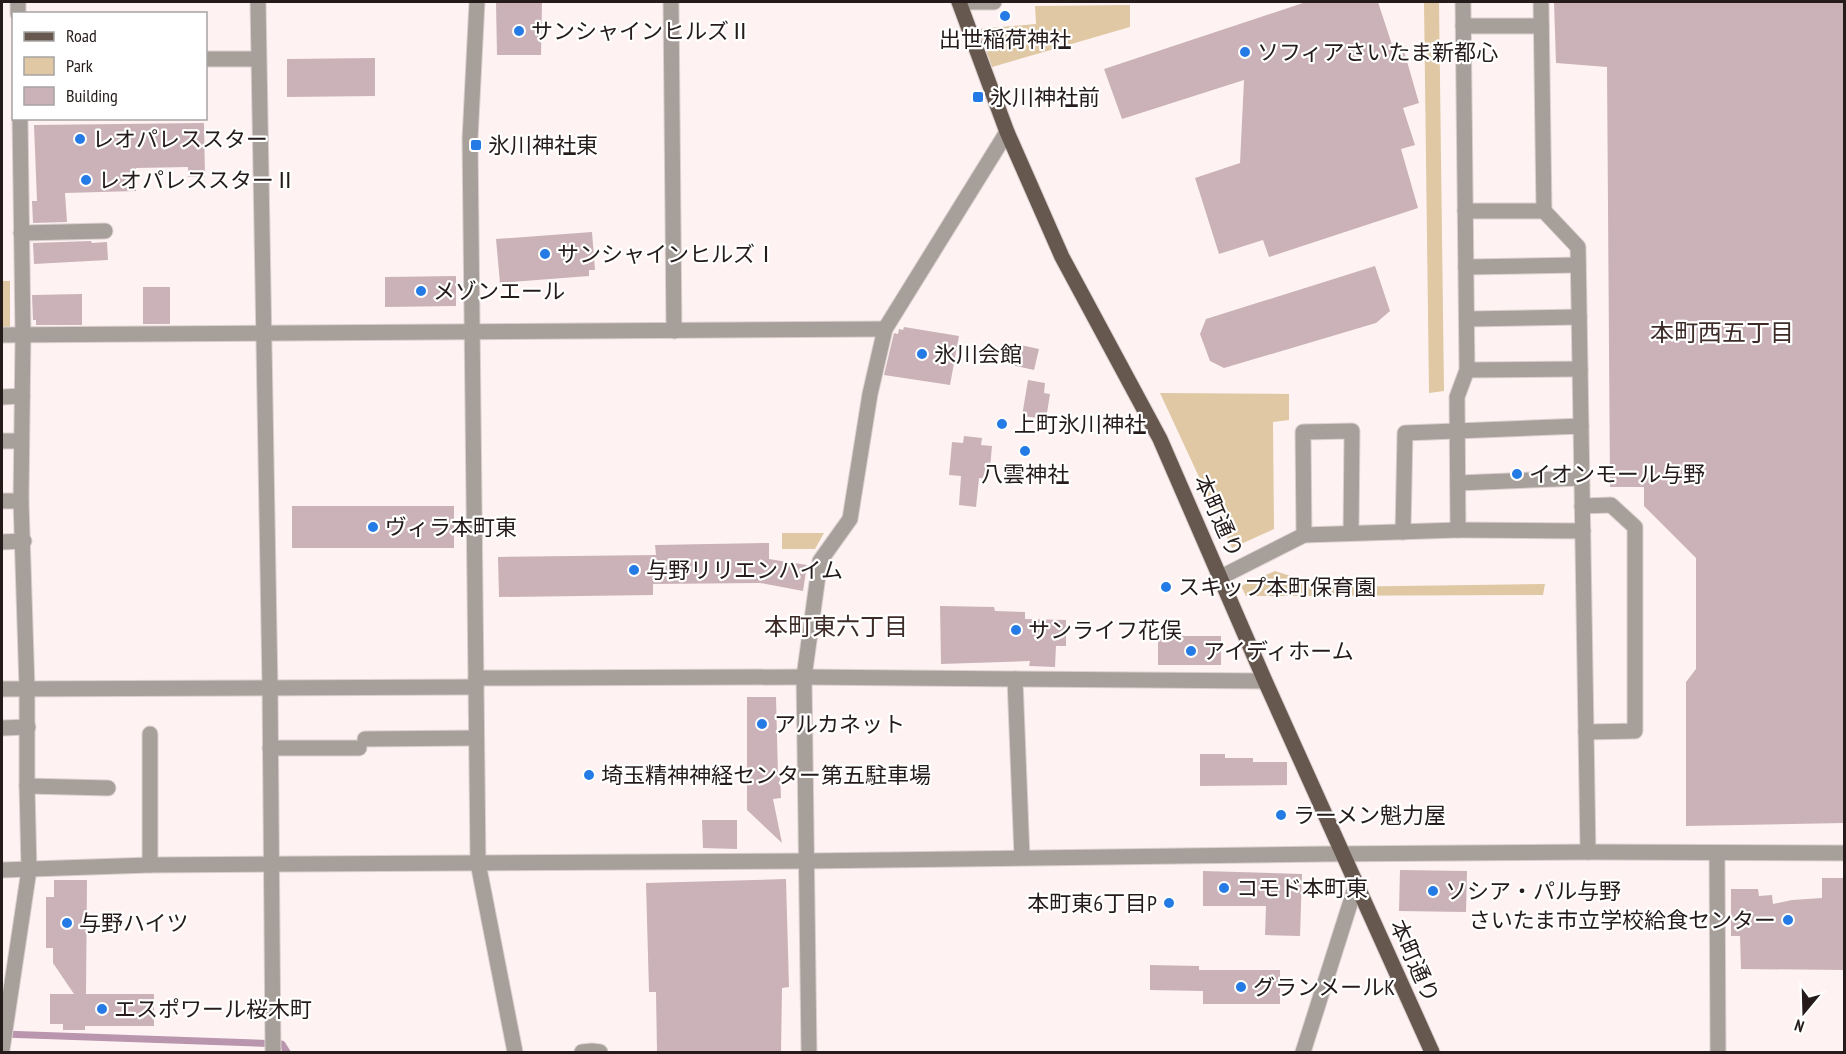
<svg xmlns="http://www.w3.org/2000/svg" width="1846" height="1054" font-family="'PT Sans Narrow','Noto Sans JP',sans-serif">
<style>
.green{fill:#dfc8a3}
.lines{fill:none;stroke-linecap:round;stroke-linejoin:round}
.stream{stroke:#b996ae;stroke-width:7}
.building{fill:#cab2b8}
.minor-casing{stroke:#dbd0cf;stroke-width:17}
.major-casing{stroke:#dbd0cf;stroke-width:17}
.minor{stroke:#a79f99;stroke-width:15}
.major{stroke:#67584f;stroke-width:15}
.poi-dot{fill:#257be5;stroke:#fff;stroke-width:2}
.labels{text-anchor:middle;stroke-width:4.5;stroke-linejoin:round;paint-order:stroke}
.poi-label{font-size:22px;fill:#241b1a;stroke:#fff;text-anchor:start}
.street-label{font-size:22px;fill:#241b1a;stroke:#fff}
.neighbourhood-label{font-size:24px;fill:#3e2c29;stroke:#fff}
</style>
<rect width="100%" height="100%" fill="#fef3f2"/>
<g class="green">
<path d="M1424,2H1439L1444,391L1429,393Z"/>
<path d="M1130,5V27L992,67L978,29L1036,24L1035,6Z"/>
<rect x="2" y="281" width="8" height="47"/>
<path d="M1160,393L1289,394V420L1273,422L1274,529L1232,548Z"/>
<path d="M782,533H824L815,549H782Z"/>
<path d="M1275,571L1325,587L1545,584L1543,595L1246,596L1241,586Z"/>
</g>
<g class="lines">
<path class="stream" d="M3,1034L282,1044L287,1052"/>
</g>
<g class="building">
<path d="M496,2H542L541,55H497Z"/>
<path d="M1306,2H1378L1395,54L1404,51L1419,103L1403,108L1415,145L1401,149L1418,208L1269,257L1263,240L1219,254L1195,178L1240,163L1244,80L1122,119L1104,69Z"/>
<path d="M1554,2H1845V823L1686,826V682L1696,669V558L1644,506V487H1610L1607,67L1556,63Z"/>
<path d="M375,58V96L287,97V59Z"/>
<path d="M204,123L205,177H188V167L136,168V191L65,193L67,222L33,223L32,201H37L34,125Z"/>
<path d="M592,232L595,270H589V276L500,283L496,239Z"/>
<path d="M91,241L92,243L107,242L108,260L34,264L33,243Z"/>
<path d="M1375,266L1390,311L1376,323L1224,368L1210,361L1200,334L1206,319Z"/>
<path d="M456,276V306L385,307V277Z"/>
<rect x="143" y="287" width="27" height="37"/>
<path d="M82,294V325H36V320H33L32,295Z"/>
<path d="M904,327L959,336L950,385L884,375L894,333L898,334L899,329L903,330Z"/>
<path d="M1012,343L1039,349L1034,370L1007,364Z"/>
<path d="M1028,380L1045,383L1044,393L1050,394L1046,419L1022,416Z"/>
<path d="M964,436L982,438L981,445L992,446L989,479L979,478L976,507L959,505L961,476L949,475L952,442L963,443Z"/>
<rect x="292" y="506" width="162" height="42"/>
<path d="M769,543V559L807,565L803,591L760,583L653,584V595L499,597L498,557L656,555L655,545Z"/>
<path d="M940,606L994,607L995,611L1025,612V619L1066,620V646H1056L1055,667L1029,666L1030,661L941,664Z"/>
<rect x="1158" y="636" width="63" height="29"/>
<path d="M747,697H776L778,775L780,774L781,798L773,799L782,843L747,810Z"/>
<path d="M1200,754H1225V758H1253V762H1287V785L1200,786Z"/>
<path d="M702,820H737V849L703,848Z"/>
<path d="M1400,870L1467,871L1466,912L1399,911Z"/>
<path d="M1203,871L1302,874L1300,936L1265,935L1266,906H1203Z"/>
<path d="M1822,878H1845V970L1741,969L1740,936H1731V889H1758L1759,896L1772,895L1773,904L1792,900L1822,898Z"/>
<path d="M786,879L789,987L782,988L781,1053H657L656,992H649L646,883Z"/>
<path d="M54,880H87L86,994H154V1026H85V1030H63V1024H50V994H74L53,963V948H46V897H54Z"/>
<path d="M1150,965L1199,966V970H1280V1004H1203V991L1150,990Z"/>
</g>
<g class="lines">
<g class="minor-casing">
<g id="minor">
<path d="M18,2V14"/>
<path d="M258,2L270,687L273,1052"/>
<path d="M477,2L470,139L478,863L515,1052"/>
<path d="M671,2L674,331"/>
<path d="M959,2H994"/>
<path d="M1541,2L1544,211"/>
<path d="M1463,26H1541"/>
<path d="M206,59H258"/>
<path d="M1465,211H1544L1578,247L1581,426"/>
<path d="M21,233L105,231"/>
<path d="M1466,267L1578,265"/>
<path d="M1467,319L1579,317"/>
<path d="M2,335L885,329"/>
<path d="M1467,370L1580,369"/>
<path d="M2,397L22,396"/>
<path d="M2,441H21"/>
<path d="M1458,483L1582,478"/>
<path d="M2,501H21"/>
<path d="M1582,506L1611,505L1635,527V731L1586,732"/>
<path d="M1458,530L1583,531"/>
<path d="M1403,532L1405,433L1581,426L1588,852"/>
<path d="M1304,535L1303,432L1352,431L1351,533"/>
<path d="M2,542L24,541"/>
<path d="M1221,577L1304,535L1458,530L1457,397L1467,370L1463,2"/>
<path d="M476,678L804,677L1015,679L1022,857"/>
<path d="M1015,679L1265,681"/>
<path d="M2,689L476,687"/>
<path d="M2,728L28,727"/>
<path d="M150,734V865"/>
<path d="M365,739L476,738"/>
<path d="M270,748H359"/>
<path d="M27,786L108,788"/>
<path d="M1717,853L1718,1052"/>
<path d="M2,870L150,865L807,861L1326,854L1588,852L1844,853"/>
<path d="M2,1050L29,870L27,786V688L21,501L23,335L20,118"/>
<path d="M582,1052L592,1051L600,1052"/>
<path d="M809,1052L804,677L820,561L850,519L870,394L885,329L1007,132"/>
<path d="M1303,1052L1356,885"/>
</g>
</g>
<g class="major-casing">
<path id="major" d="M959,2L1007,132L1062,257L1160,439L1265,681L1432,1052"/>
</g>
<use href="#minor" class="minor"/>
<use href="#major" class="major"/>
</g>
<g class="poi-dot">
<circle cx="1005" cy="16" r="6"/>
<circle cx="519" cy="31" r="6"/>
<circle cx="1245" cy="52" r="6"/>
<rect x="972" y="91" width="12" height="12" rx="3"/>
<circle cx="80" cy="139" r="6"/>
<rect x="470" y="139" width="12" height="12" rx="3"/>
<circle cx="86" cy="180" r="6"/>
<circle cx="545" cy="254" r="6"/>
<circle cx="421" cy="291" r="6"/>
<circle cx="922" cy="354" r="6"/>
<circle cx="1002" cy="424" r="6"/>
<circle cx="1025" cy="451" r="6"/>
<circle cx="1517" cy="474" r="6"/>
<circle cx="373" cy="527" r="6"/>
<circle cx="634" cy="570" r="6"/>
<circle cx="1166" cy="587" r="6"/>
<circle cx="1016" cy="630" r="6"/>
<circle cx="1191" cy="651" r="6"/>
<circle cx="762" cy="724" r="6"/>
<circle cx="589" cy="775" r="6"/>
<circle cx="1281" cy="815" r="6"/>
<circle cx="1224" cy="888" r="6"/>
<circle cx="1433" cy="891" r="6"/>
<circle cx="1169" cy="903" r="6"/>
<circle cx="1788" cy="920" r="6"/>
<circle cx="67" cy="923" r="6"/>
<circle cx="1241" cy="987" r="6"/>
<circle cx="102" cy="1009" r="6"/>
</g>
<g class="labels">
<g class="poi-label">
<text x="531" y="39">サンシャインヒルズⅡ</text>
<text x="1005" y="47" text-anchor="middle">出世稲荷神社</text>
<text x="1257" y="60">ソフィアさいたま新都心</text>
<text x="990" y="105">氷川神社前</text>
<text x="92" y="147">レオパレススター</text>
<text x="488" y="153">氷川神社東</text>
<text x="98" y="188">レオパレススターⅡ</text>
<text x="557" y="262">サンシャインヒルズⅠ</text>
<text x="433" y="299">メゾンエール</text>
<text x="934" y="362">氷川会館</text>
<text x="1014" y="432">上町氷川神社</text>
<text x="1025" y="482" text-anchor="middle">八雲神社</text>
<text x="1529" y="482">イオンモール与野</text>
<text x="385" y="535">ヴィラ本町東</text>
<text x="646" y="578">与野リリエンハイム</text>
<text x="1178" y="595">スキップ本町保育園</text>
<text x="1028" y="638">サンライフ花俣</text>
<text x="1203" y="659">アイディホーム</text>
<text x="774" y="732">アルカネット</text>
<text x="601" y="783">埼玉精神神経センター第五駐車場</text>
<text x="1293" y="823">ラーメン魁力屋</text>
<text x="1236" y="896">コモド本町東</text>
<text x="1445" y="899">ソシア・パル与野</text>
<text x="1157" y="911" text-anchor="end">本町東6丁目P</text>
<text x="1776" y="928" text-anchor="end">さいたま市立学校給食センター</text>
<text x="79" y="931">与野ハイツ</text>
<text x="1253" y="995">グランメールK</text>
<text x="114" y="1017">エスポワール桜木町</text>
</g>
<g class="street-label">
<text transform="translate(1219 516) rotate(66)" y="8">本町通り</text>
<text transform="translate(1415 961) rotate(66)" y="8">本町通り</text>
</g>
<g class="neighbourhood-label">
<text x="1722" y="341">本町西五丁目</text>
<text x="836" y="635">本町東六丁目</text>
</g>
</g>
<rect width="1846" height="1054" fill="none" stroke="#241b1a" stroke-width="6"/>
<rect x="12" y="12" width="195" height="108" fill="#ffffff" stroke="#a7a4a3" stroke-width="1.5"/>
<rect x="24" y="32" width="30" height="9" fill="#67584f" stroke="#a7a4a3" stroke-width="1.5"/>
<text x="66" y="42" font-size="18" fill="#241b1a">Road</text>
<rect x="24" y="57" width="30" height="18" fill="#dfc8a3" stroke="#a7a4a3" stroke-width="1.5"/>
<text x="66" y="72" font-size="18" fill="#241b1a">Park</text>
<rect x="24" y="87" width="30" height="18" fill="#cab2b8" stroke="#a7a4a3" stroke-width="1.5"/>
<text x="66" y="102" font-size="18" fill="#241b1a">Building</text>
<g transform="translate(1804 1012) rotate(199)" stroke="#ffffff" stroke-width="4.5" paint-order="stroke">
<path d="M0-4.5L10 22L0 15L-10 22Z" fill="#241b1a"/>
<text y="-9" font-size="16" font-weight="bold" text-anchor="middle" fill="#241b1a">N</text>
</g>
</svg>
